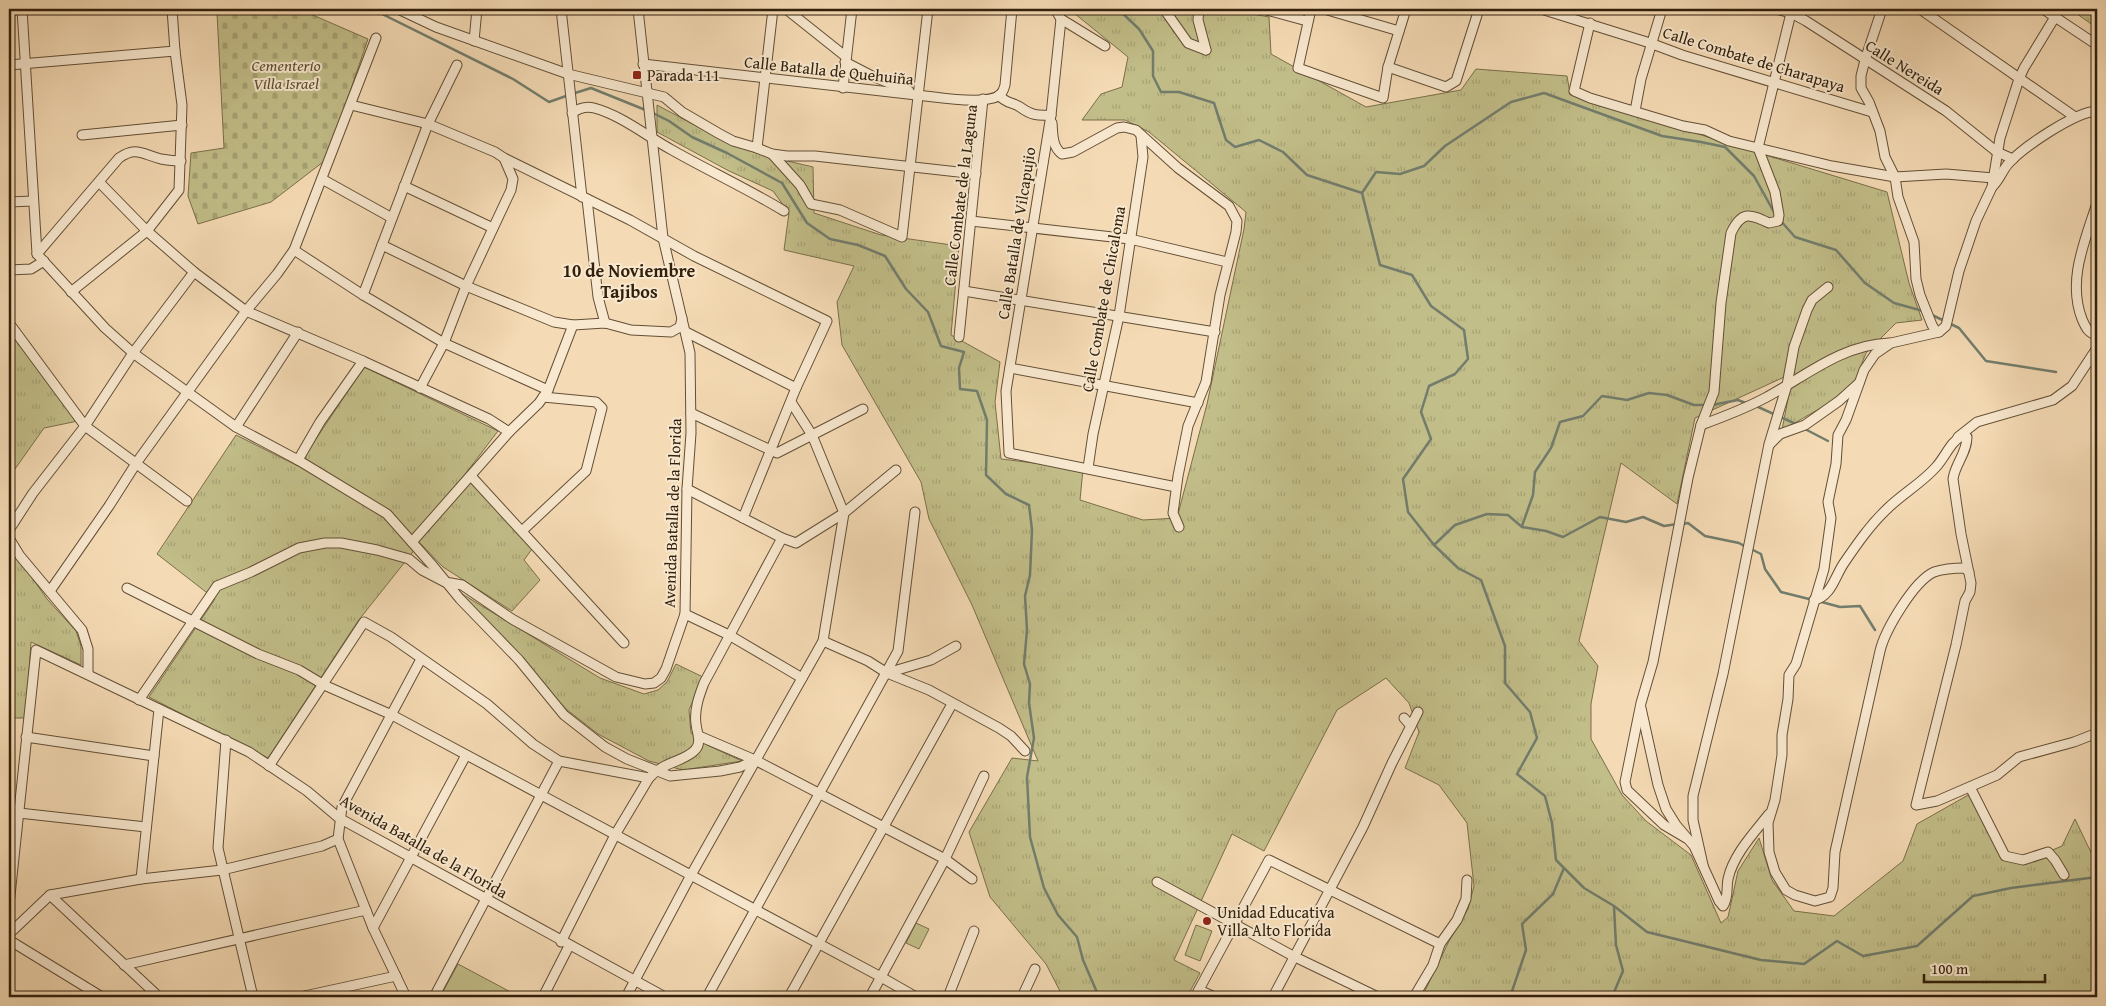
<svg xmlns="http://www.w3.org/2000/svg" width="2106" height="1006" font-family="'Gentium Book Plus',serif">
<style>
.grass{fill:url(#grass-tufts);stroke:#7a6f4a}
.cemetery{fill:url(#cemetery-stones);stroke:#7a6f4a}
.pitch{fill:#c2be89;stroke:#7a6f4a}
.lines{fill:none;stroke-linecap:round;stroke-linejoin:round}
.stream{stroke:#727d6d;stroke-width:2.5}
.minor-casing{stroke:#634f36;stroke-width:11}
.minor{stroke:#f8e8cf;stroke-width:9}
.poi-dot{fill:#8f2418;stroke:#f8e8cf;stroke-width:2}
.labels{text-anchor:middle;stroke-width:4;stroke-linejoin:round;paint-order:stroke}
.street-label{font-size:16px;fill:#32200c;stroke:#f8e8cf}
.park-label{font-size:16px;font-style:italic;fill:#5d4f32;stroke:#f8e8cf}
.poi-label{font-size:16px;fill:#32200c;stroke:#f8e8cf;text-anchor:start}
.neighbourhood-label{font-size:18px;font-weight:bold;fill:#32200c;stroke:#f8e8cf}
</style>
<defs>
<pattern id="grass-tufts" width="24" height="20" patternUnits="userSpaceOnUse" patternTransform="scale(1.25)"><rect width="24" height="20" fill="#c2be89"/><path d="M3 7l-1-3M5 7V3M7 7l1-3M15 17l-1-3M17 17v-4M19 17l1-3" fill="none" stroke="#a7a375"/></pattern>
<pattern id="cemetery-stones" width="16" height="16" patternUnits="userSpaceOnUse" patternTransform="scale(1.25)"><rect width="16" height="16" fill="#c2be89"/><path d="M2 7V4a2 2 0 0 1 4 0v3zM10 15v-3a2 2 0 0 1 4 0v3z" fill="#a7a375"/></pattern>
</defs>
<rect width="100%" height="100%" fill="#f5dbb5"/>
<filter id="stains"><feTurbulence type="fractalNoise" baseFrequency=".004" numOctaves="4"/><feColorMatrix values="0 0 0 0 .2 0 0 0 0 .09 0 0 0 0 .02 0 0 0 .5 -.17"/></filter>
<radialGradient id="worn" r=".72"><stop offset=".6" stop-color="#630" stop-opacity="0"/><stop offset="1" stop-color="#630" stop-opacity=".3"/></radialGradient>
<g class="grass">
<path d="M1066,9H1225L1269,17L1271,54L1366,107L1461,90L1476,69L1567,76L1570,93L1736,146L1887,192L1909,283L1922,320L1896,323L1866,353L1851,391L1782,430L1793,373L1695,418L1677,504L1621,463L1579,641L1598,666L1591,704V739L1622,795L1646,821L1691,855L1721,923L1728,917L1738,871L1759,838L1772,880L1794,911L1834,916L1903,861L1917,824L1970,794L2003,853L2031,859L2062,846L2075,819L2097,865V997H1422L1449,941L1468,909L1474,886L1467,823L1439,785L1405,768L1419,732L1409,703L1386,678L1337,710L1264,851L1232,834L1174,960L1200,973L1187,997H1063L1046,964L990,897L969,832L1012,758L1038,761L972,605L929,519L921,482L842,345L837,302L854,266L784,250L789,213L773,191L729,171L657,132V105L721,139L762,155L813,167L814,213L881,235L959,246L951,335L1000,362L995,402L1001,459L1083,469L1080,500L1143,520L1177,518L1207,404L1244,229L1246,212L1149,132L1125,120H1082L1101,94L1122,87L1128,57L1074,13Z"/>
<path d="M2070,9H2097V28Z"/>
<path d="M9,331L78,421L44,428L15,469L9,461Z"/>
<path d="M364,367L498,431L466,473L532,549L524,560L540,580L512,611L443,567L420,543L358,621L268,758L149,697L215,599L157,554L236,435L298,466Z"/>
<path d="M9,545L47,599L76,631L81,646V665L31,642L26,718H9Z"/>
<path d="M459,592L600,678L644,694L658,690L667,682L676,664L703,677L689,710L691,733L707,745L742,761L683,770L649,761L598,734L566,709Z"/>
</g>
<path class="cemetery" d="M226,9H299L368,39L327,159L271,202L198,224L188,196L191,153L224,148L217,13Z"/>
<g class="pitch">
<path d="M916,923L929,929L919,949L906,943Z"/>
<path d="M1196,925L1212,931L1200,961L1185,955Z"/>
<path d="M458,964L520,997H440Z"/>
</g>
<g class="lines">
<g class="stream">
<path d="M372,9L513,79L549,102L566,96"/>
<path d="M1118,9L1139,29L1153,51V76L1161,92H1179L1214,103L1226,140L1235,147L1259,140L1283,152L1307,175L1362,193L1380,265L1412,275L1431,306L1464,330L1468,359L1455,374L1429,386L1421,412L1431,439L1403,479L1408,512L1434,545L1458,568L1481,580L1505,646V683L1530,712L1537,738L1517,774L1545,796L1552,823L1556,860L1584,888L1614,906L1647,932L1761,960L1804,964L1837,941L1863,956L1917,946L1973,896L2011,888L2097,877"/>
<path d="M575,93L591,88L648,111"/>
<path d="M653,113L669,121L692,137L727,153L782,183L807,223L830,239L858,245L885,256L906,289L928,312L941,346L964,352L959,368L960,389L977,391L987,420L986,475L1006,494L1029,505L1032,530L1030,575L1025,596L1027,630L1024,664L1030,684L1029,703L1034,738L1027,777L1030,837L1044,888L1058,915L1077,937L1083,960L1099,997"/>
<path d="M1362,193L1376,172L1400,174L1424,166L1445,146L1511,102L1544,93L1662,136L1701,142L1725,147L1754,176L1775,214"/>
<path d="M1780,220L1795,237L1836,250L1865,283L1894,303L1923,311"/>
<path d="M1930,314L1959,328L1986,361L2056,372"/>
<path d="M1712,405L1738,400L1748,404"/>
<path d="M1756,406L1798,425"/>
<path d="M1803,428L1828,441"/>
<path d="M1683,524L1688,523L1705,536L1739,543L1746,547"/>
<path d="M1522,526L1533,495L1535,472L1551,448L1560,422L1583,416L1602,396L1627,400L1649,393L1667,395L1694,405H1707"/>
<path d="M1434,545L1455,525L1487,514L1508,515L1522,527L1546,531L1563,537L1600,517L1626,522L1643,517L1664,526L1677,524"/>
<path d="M1751,549L1761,554L1765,569L1781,592L1813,600"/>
<path d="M1818,601L1840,607L1860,606L1875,630"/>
<path d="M1510,997L1526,950L1522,924L1553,894L1564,868"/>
<path d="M1612,997L1623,971L1616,945L1614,907"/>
</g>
<g class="minor-casing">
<g id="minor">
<path d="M22,9L37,254L105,328L133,353L236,427L298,460L387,514L433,566L460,599L519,660L564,715L605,747L627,759L670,776L720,771L740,767L755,760"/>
<path d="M398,9L436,27L568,74L664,97L682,112L718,133L733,141L757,148L772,154L787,156H815L976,174"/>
<path d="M561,9L582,197"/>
<path d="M786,9L845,56"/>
<path d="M1055,9L1061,19L1105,46"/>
<path d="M1164,9L1188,43L1206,50"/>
<path d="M1199,9L1198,20L1206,50"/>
<path d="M1263,9L1307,21"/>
<path d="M1311,9L1298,68L1383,98L1388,67L1406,9"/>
<path d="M1324,9L1399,31"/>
<path d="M1541,9L1650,43L1682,55L1872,112"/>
<path d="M1776,9L1791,13L1806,21L1946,111L1997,152L2013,159"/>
<path d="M1882,9L1865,60L1861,76V88L1869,102L1880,131L1885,157L1895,177L1898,197L1914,242L1916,279L1920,295L1932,325L1935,330L1939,332L1946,326L1959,271L1976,221L1992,187L2000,138L2019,79L2024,68L2055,17"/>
<path d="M1920,9L2075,117"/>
<path d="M2043,9L2097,45"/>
<path d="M1061,19L1051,115L1006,391L1009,453L1176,487"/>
<path d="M1590,23L1574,91L1590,98L1683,126L1705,130L1729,141L1832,166L1895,177L1946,174L1994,178"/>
<path d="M474,41L477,9"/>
<path d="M845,62L872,76L909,91"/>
<path d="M643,64L934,97C949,99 988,104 1000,95C1003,92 1004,89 1005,85L1012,9"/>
<path d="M9,65L175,51"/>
<path d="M1388,67L1446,87L1456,81L1479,9"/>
<path d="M843,88L852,9"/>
<path d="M999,95C1006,104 1013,102 1020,107C1031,115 1037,116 1051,115"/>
<path d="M351,105L428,124L495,152L504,158L630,220L694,256L827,321L796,388L743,518"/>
<path d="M1635,111L1641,79L1662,9"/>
<path d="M572,113C579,108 586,106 594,108C621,115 648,137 672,150C709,171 748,189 784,211"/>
<path d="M1052,123C1053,134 1052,147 1062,154L1073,152L1117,128L1124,127L1136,130L1178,168L1229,206L1237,221L1236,232L1220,295L1206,382L1188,426L1178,476L1173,513L1179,527"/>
<path d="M82,135L182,125"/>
<path d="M757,148L773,9"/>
<path d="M772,154L800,185L811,204L840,210L902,237L928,9"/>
<path d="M322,179L392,218"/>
<path d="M99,182L147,231L194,272L246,311L363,361L489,419L509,432"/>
<path d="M404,186L493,228"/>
<path d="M1993,186C2000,179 2002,171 2008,164C2023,147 2075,112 2097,111"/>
<path d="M587,199L598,297L605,323"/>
<path d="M9,202L33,201"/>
<path d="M2097,203C2085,241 2067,280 2082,319C2086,328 2088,333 2097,335"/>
<path d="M971,221L1130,239L1227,262"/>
<path d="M382,245L466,286L554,322L573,325L605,323L631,330L671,332L680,327L682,318"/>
<path d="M294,250L363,295L444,343L548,390"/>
<path d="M37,254L119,158C136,146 142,154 161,159C167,160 174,161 181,161"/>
<path d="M9,270L31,269L44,261"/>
<path d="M964,291L1215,332"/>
<path d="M71,292L147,231L179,190L182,105L175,51L172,9"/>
<path d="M363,295L428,124L457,65"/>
<path d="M9,323L85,426L187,501"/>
<path d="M686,332L796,388"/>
<path d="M1939,332L1891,343L1875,354L1864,370L1846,420L1838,435L1836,464L1828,502L1831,518L1824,569L1796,664L1789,675L1788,699L1782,735V755L1775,800L1768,823L1769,852L1775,872L1786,890L1795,895L1815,901L1830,897L1833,888L1835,852L1880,651C1885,630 1914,581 1934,572C1943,569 1955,568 1965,568L1969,572"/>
<path d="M959,337L983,99"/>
<path d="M1010,368L1198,403"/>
<path d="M420,388L444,343L466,286L511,190L513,179L504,158"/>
<path d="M691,413L777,453L863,409"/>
<path d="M1701,425C1723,417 1744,409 1765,398C1806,376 1841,345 1889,343"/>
<path d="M236,427L298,332"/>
<path d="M1958,437L1977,422L2053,400L2072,386L2097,348"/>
<path d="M1770,444L1780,434L1805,425L1839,401L1859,383"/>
<path d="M298,460L320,422L363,361"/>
<path d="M1088,468L1093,434L1119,316L1143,157L1141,136"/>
<path d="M471,476L624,643"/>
<path d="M687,489L782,538L796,543L844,513L896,470"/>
<path d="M9,530L33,493L85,426L133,353L194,272"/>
<path d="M522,531L586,471L602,408L596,402L543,397"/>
<path d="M9,538L20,556L82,630L88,649V674"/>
<path d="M412,542L509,432L539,403L548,390L573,325"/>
<path d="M127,588L258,654L299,670L324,685L392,715L881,977L916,997"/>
<path d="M50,591L109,506L137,462L246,311L277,274L294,250L376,38"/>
<path d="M1814,600C1831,597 1835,576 1844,563C1857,544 1870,525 1887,509C1902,494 1922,483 1936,467C1946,456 1950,442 1963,435L1967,437C1967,453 1955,464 1953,479L1961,534L1971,583L1970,592L1965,601L1956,645L1916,805L1937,801L1997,775L2019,757L2074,742L2097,733"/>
<path d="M685,614L729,635L802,678"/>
<path d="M823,641L868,661L887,673L929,690L999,728L1011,736L1025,751"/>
<path d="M887,673L931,660L956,646"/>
<path d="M139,700L217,586L251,572L299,548L325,543H341L377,550L409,559L422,570L445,582L462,585L512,619L616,677L645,684L654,683L661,678L666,669L685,614L687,489L691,433L690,353L663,238L638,9"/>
<path d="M1641,708L1658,785L1666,809L1676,825L1694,846L1719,901L1723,906C1729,897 1726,888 1728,879C1733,855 1754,833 1769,814"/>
<path d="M1404,718L1411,726"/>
<path d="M699,736L755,760L945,859L972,879"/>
<path d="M26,737L154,756"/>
<path d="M226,740L218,848L253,997"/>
<path d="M269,766L364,622L391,637L487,704L533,744L559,761L649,778"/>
<path d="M1970,787L2005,856L2023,860L2048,852L2055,860L2064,875"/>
<path d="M19,813L146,827"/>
<path d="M1686,838L1664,825L1627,790L1625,782L1641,703L1653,662L1688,478L1701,425L1714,392L1721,303L1731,233C1742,210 1750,214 1769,223L1778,221L1779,215L1775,192L1758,148L1792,9"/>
<path d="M1703,865L1693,820V796L1723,674L1769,444L1787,385L1794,347L1807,310L1812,300L1828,287"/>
<path d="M141,879L159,709"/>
<path d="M1157,882L1293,956L1378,997"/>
<path d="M50,895L159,997"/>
<path d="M9,905L36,650L249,752L307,791L339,818L665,997"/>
<path d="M373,928L466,755"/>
<path d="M9,934L50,895L141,879L222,870L322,846L338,839"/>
<path d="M9,940L102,997"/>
<path d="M561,942L615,835L649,778C664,761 684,762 695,750C702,743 697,733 696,724C694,710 699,696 704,683L782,538"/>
<path d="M124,965L366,910"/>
<path d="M1199,990L1215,997"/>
<path d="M300,997L396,976"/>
<path d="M406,997L373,928L338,839L342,807L421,659"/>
<path d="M434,997L559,761"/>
<path d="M543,997L569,946"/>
<path d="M626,997L691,875L823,641L844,513L812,435L791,402"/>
<path d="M707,997L898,651L915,512"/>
<path d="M789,997L952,704"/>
<path d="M870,997L945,859L984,776"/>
<path d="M948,997L974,931"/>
<path d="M1022,997L1035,969"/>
<path d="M1195,997L1269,860L1440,944"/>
<path d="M1273,997L1363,827L1392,763L1418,712"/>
<path d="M1414,997L1433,965L1440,944L1457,920L1466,899L1467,880"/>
</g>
</g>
<use href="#minor" class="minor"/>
</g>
<g class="poi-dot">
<rect x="632" y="70" width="10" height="10" rx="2.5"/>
<circle cx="1207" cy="921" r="5"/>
</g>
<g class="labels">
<g class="street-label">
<text transform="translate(1754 59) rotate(17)" y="6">Calle Combate de Charapaya</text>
<text transform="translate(1905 67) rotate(32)" y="6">Calle Nereida</text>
<text transform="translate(829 70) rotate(6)" y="6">Calle Batalla de Quehuiña</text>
<text transform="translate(960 195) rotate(-83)" y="6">Calle Combate de la Laguna</text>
<text transform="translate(1016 233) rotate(-81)" y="6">Calle Batalla de Vilcapujio</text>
<text transform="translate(1103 299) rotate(-80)" y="6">Calle Combate de Chicaloma</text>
<text transform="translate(672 513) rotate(-88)" y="6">Avenida Batalla de la Florida</text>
<text transform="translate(424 846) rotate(30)" y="6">Avenida Batalla de la Florida</text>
</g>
<g class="park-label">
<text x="286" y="71">Cementerio<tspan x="286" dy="18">Villa Israel</tspan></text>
</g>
<g class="poi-label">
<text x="647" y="81">Parada 111</text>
<text x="1217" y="918">Unidad Educativa<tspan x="1217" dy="18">Villa Alto Florida</tspan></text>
</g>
<g class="neighbourhood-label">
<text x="629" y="277">10 de Noviembre<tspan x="629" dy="21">Tajibos</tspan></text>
</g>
</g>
<rect width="2106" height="1006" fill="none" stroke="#f5dbb5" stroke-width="30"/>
<rect x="10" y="10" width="2086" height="986" fill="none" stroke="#32200c" stroke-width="2.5"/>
<rect x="15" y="15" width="2076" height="976" fill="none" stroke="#32200c"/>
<path d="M1924 974v8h121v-8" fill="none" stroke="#32200c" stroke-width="2.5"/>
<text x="1931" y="974" font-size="15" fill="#32200c" stroke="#f8e8cf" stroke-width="4" paint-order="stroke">100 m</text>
<rect width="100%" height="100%" filter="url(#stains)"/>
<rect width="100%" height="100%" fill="url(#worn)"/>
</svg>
